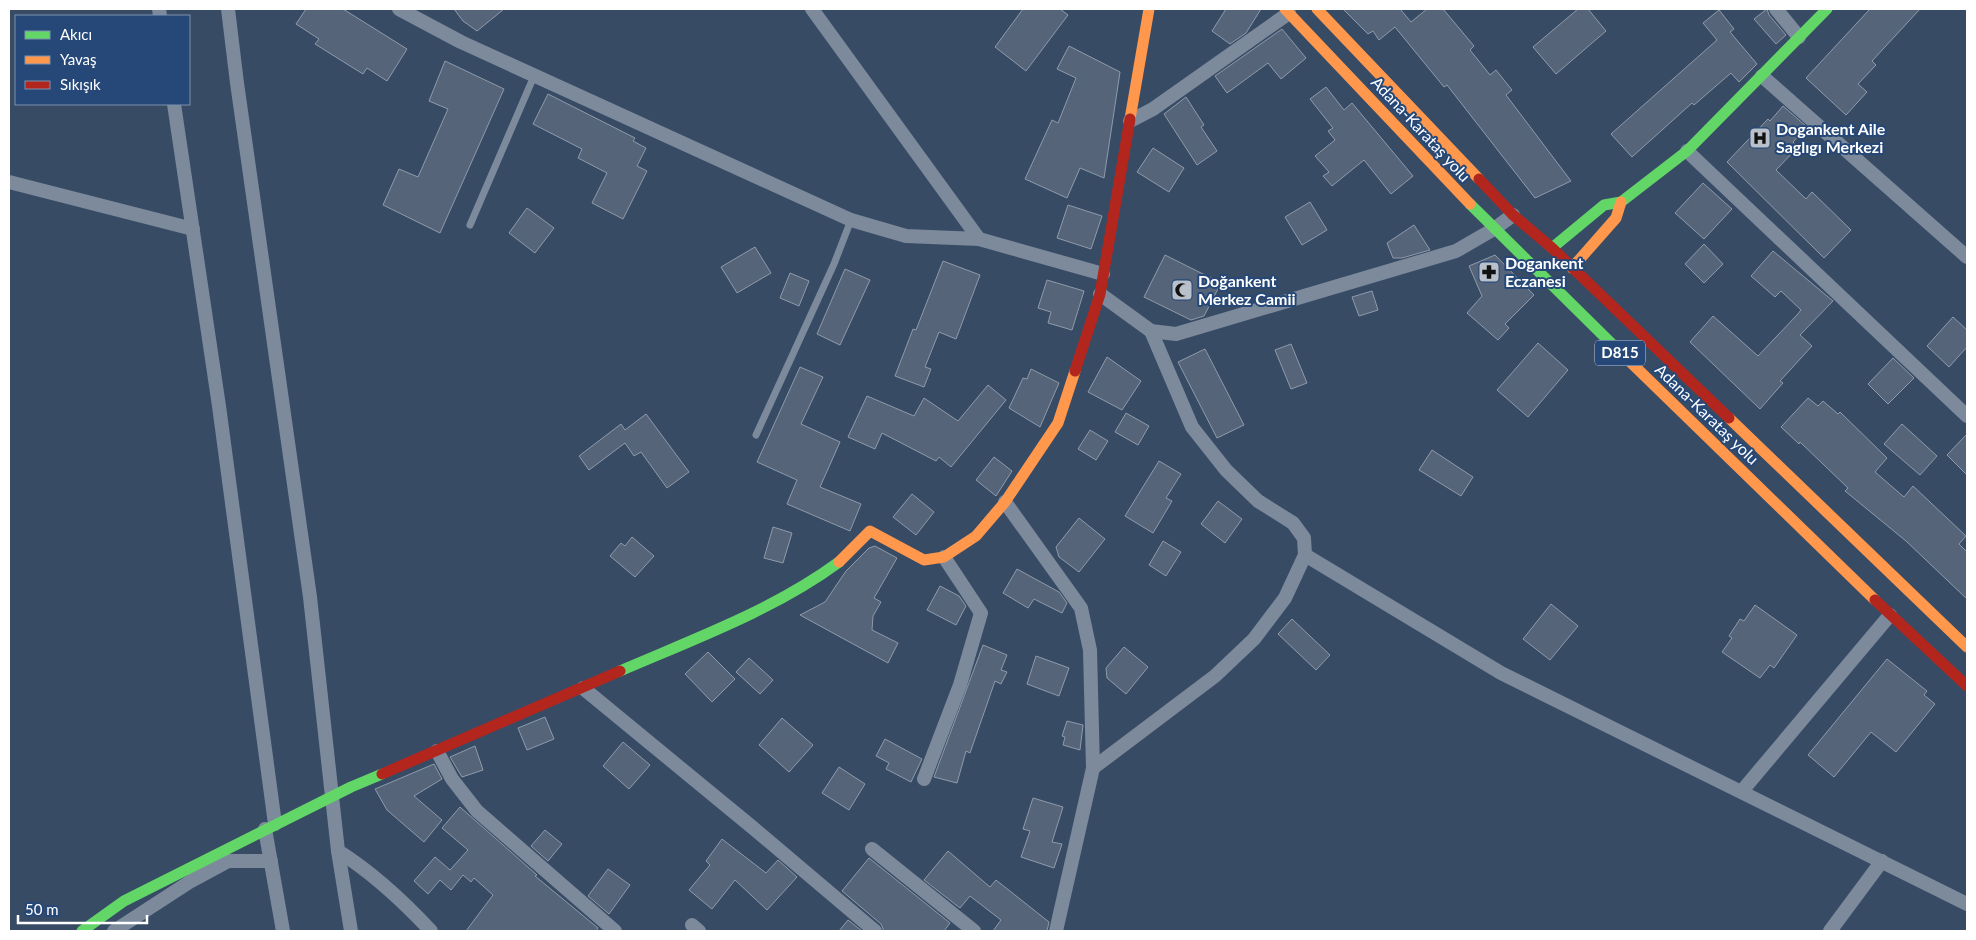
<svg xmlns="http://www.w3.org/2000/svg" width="1976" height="940" font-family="Lato,sans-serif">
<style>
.building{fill:#556479;stroke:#8f9bab}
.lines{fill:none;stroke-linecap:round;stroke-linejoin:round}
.lane{stroke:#7c8a9c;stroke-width:7}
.street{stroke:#7c8a9c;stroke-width:14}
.fast{stroke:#63d668;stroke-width:11}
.slow{stroke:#ff974d;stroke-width:11}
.jam{stroke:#b3261e;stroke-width:11}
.labels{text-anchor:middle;stroke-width:4;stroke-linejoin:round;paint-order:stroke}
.shield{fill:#254878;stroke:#bec8d6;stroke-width:1}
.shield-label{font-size:15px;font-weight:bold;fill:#fff}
.street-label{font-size:16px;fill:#fff;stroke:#254878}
.poi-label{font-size:16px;font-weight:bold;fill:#fff;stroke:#254878;text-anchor:start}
</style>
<rect width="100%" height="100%" fill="#384b65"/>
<g class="building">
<path d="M306,9H343L407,49L387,81L367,68L363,74L315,44L319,39L296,24Z"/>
<path d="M454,9H504L477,31L463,21Z"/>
<path d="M1023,9H1060L1068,15L1026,71L995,47Z"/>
<path d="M1226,9H1261L1246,33L1230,44L1212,31Z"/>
<path d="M1343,9H1400L1411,22L1427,9H1443L1474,46L1470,50L1490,75L1496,70L1512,90L1506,95L1571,181L1535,198L1447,85L1444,87L1395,27L1379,40L1373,31L1368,34Z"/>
<path d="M1578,9H1588L1606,31L1556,74L1533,47Z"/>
<path d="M1767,9L1769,15L1786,35L1776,44L1754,19Z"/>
<path d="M1870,9H1920L1872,61L1876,65L1858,84L1867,92L1846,115L1806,78Z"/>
<path d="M1719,10L1734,29L1730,32L1757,64L1739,82L1731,73L1694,105L1692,103L1632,157L1611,134L1717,40L1703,23Z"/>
<path d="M1282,29L1306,58L1281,79L1268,63L1227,93L1215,76Z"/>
<path d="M1069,46L1120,72L1104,178L1080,168L1067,198L1025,179L1052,120L1058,123L1076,78L1057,69Z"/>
<path d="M445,61L504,89L440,233L383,205L399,169L418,177L448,109L429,101Z"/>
<path d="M1326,87L1344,110L1352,103L1413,176L1391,194L1364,160L1332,186L1323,176L1329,172L1315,156L1335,140L1328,131L1333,128L1310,99Z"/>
<path d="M548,94L635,138L633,141L646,148L637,166L647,171L623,219L592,203L607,173L578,158L582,149L533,124Z"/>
<path d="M1186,97L1204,125L1201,127L1217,151L1197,165L1164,114Z"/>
<path d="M1783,106L1807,127L1793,142L1798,147L1776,170L1806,199L1812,192L1851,230L1824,258L1727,162L1768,119L1770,121Z"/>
<path d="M1153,148L1184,168L1169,192L1137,172Z"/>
<path d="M1703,183L1732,209L1704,239L1675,213Z"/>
<path d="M1310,202L1327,230L1302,245L1285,217Z"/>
<path d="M1068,205L1102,216L1091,249L1057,238Z"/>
<path d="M527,208L554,228L535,253L509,233Z"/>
<path d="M1414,225L1430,250L1402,258H1393L1387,243Z"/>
<path d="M1704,244L1723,264L1704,283L1685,264Z"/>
<path d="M755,247L771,273L737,293L721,267Z"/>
<path d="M1773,251L1833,301L1800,335L1812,346L1780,381L1783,383L1760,409L1690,342L1713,316L1758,356L1796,316L1801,310L1781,291L1775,297L1751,276Z"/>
<path d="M1165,255L1221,283L1204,316L1191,320L1144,297Z"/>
<path d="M1495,255L1534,295L1505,324L1509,328L1498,340L1467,313L1482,296L1469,266Z"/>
<path d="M943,261L980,275L956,339L939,332L925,367L931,369L924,387L895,376L913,329L916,330Z"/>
<path d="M845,269L870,280L840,345L817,334Z"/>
<path d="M790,273L809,281L799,306L780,298Z"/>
<path d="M1047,280L1084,291L1072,330L1048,323L1051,312L1038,308Z"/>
<path d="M1372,291L1378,310L1359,316L1352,297Z"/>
<path d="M1953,317L1967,330V347L1949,367L1927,346Z"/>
<path d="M1538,343L1568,370L1528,417L1497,390Z"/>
<path d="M1291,344L1307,383L1291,389L1275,350Z"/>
<path d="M1205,349L1244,425L1217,438L1178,362Z"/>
<path d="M1107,357L1141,381L1122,410L1088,392Z"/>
<path d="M1893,358L1914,378L1888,404L1868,384Z"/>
<path d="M800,367L823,377L801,424L840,442L820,487L861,504L850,531L787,504L797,480L757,462Z"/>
<path d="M1031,369L1059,383L1040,427L1009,408L1023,378L1027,379Z"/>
<path d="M988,385L1006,400L951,467L939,457L936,461L882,433L875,449L848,437L867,396L914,416L924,398L958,421Z"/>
<path d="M1808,398L1818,406L1823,401L1838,414L1840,412L1887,458L1875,472L1904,497L1913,486L1966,536L1959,544L1967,552V599L1906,541L1845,491L1848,488L1800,442L1799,444L1781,427Z"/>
<path d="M1126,413L1149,426L1138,445L1115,432Z"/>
<path d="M646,414L689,472L667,488L641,452L634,456L625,443L589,470L579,456L621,424L625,430Z"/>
<path d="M1902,424L1937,456L1920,475L1884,444Z"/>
<path d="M1090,430L1108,441L1096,460L1078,449Z"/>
<path d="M1967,434V475L1947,455Z"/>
<path d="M1432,450L1473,477L1461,496L1419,470Z"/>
<path d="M994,457L1012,471L996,496L976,480Z"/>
<path d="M1159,461L1181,474L1166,498L1172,501L1153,533L1125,516Z"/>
<path d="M912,494L934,512L916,535L893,517Z"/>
<path d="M1218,501L1242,519L1225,543L1201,524Z"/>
<path d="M1079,518L1105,539L1079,572L1059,557L1056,547Z"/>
<path d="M773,527L792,533L783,563L764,558Z"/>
<path d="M632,537L654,556L635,577L610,556L621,543L625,546Z"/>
<path d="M1163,541L1181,552L1166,576L1149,565Z"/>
<path d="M875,546L897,558L874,598L881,602L873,616L872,630L898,643L888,663L800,615L825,602L846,571L869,548Z"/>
<path d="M1017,569L1059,592L1067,603L1062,613L1034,599L1028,608L1003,593Z"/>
<path d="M940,586L959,596L966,606L956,625L927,610Z"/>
<path d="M1551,604L1578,626L1550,660L1523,639Z"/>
<path d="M1755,605L1797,635L1774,668L1770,665L1760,678L1722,652L1732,638L1729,636L1740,619L1744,621Z"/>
<path d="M1292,619L1330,655L1316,670L1278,634Z"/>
<path d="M983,645L1007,655L1001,670L1007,672L1001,684L995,681L970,753L966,751L957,783L934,777Z"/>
<path d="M1124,647L1148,667L1126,694L1107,678L1106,668Z"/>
<path d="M708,652L735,679L712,702L685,674Z"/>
<path d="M1036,656L1069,668L1059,696L1027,684Z"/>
<path d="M749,658L773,680L760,694L736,672Z"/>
<path d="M1887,659L1927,691L1924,695L1935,704L1896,752L1871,732L1834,777L1808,755Z"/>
<path d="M545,717L554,739L527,750L518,728Z"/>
<path d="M782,718L813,745L789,772L759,745Z"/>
<path d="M1067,721L1083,725L1080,750L1063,745L1065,737L1062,736Z"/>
<path d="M885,739L922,759L911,782L886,769L889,763L876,756Z"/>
<path d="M623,742L650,765L629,789L603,766Z"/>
<path d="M475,746L483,770L462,777L450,757Z"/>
<path d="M434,764L442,779L414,796L442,820L424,842L387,810L375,789Z"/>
<path d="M839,767L865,784L849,810L822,793Z"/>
<path d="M1033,798L1063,807L1052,842L1062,844L1054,868L1021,857L1030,831L1023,829Z"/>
<path d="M460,807L537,875L535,876L598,928L596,931H466L493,895L474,878L471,882L463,875L451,890L440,880L428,894L414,881L435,857L450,870L468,850L442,828Z"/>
<path d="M545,830L562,844L548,861L531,846Z"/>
<path d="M722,839L766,873L778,860L797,877L767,910L735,880L712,909L689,890L710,865L706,861Z"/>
<path d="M948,851L990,887L996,880L1049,922L1047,931H993L1001,920L970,896L960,908L924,880Z"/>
<path d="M869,858L950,923L944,931H884L881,924L842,891Z"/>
<path d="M608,869L630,885L609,914L588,896Z"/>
<path d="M848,920L862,931H839Z"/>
</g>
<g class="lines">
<g class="lane">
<path d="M470,225L534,76"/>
<path d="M756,435L834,264L851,220"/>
</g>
<g class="street">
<path d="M159,9L160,16"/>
<path d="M228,9L237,83L310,597L338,851C373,873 403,901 431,931"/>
<path d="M399,9L461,42L851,220L906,236L979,239L1103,274"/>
<path d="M812,9L979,239"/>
<path d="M1776,9L1799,37"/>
<path d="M1762,76L1967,257"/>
<path d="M174,104L219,406L275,824"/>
<path d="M1130,121L1153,109L1289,13"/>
<path d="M1687,151L1967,416"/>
<path d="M9,182L193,229"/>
<path d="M1100,294L1151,331L1176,334L1456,251L1494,229L1513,215"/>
<path d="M1005,502L1081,608L1090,650L1093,768L1056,931"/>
<path d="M1305,555L1501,673L1967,904"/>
<path d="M583,688L752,827L875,931"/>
<path d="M437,751L452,779L477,811L615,931"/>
<path d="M1093,768L1215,676L1254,639L1285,598L1305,555L1304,538L1293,523L1258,501L1226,470L1192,427L1151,331"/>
<path d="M924,779L960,685L981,613L944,557"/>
<path d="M1742,791L1890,615"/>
<path d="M265,829L283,931"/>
<path d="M872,849L974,931"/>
<path d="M338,851L351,931"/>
<path d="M692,925L699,931"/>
<path d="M114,931L191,881L228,861H271"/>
<path d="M1830,931L1882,861"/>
</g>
<g class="fast">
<path d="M1470,204L1617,349"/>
<path d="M1552,248L1604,205L1621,202L1687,151L1827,9"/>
<path d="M620,671C694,639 774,610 839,562"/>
<path d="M82,931L124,901L351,787L382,774"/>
</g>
<g class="slow">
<path d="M1285,9L1470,204"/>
<path d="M1317,9L1479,179"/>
<path d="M1130,119L1149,9"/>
<path d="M1572,268L1616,218L1621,202"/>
<path d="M1617,349L1875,600"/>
<path d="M1729,418L1967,647"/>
<path d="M839,562L870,531L924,560L944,557L976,536L1005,502L1058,423L1075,371"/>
</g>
<g class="jam">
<path d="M1479,179L1513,215L1552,248L1729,418"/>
<path d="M1075,371L1100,294L1130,119"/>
<path d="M1875,600L1967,686"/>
<path d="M382,774L620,671"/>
</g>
</g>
<defs>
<g id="hospital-square" transform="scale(1.125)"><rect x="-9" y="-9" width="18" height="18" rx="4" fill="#b9c0c9" stroke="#254878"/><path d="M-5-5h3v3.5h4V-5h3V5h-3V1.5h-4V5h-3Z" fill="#111"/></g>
<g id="pharmacy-square" transform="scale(1.125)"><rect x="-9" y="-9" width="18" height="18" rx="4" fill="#b9c0c9" stroke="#254878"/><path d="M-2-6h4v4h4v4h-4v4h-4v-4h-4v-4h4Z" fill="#111"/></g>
<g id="mosque-square" transform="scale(1.125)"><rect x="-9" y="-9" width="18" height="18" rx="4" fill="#b9c0c9" stroke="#254878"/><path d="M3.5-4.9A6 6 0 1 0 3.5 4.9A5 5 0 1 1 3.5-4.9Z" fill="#111"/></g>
</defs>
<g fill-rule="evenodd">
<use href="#hospital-square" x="1760" y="138"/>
<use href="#pharmacy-square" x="1489" y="272"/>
<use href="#mosque-square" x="1182" y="290"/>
</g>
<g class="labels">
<rect class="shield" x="1595" y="340.5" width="50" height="25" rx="4"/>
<g class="shield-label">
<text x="1620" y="358">D815</text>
</g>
<g class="street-label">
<text transform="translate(1421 129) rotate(47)" y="6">Adana-Karataş yolu</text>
<text transform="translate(1707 414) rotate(44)" y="6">Adana-Karataş yolu</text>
</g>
<g class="poi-label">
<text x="1776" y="135">Dogankent Aile<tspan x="1776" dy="18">Saglıgı Merkezi</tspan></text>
<text x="1505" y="269">Dogankent<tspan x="1505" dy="18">Eczanesi</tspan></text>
<text x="1198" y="287">Doğankent<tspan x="1198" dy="18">Merkez Camii</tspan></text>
</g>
</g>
<rect width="1976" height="940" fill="none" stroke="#ffffff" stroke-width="20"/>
<rect x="15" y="15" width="175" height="90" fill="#254878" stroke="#7c91ae"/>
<rect x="25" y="31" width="25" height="8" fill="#63d668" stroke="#7c91ae"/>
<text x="60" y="40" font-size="15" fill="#ffffff">Akıcı</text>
<rect x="25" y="56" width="25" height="8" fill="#ff974d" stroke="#7c91ae"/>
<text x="60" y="65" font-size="15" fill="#ffffff">Yavaş</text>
<rect x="25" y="81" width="25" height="8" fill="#b3261e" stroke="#7c91ae"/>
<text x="60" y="90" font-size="15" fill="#ffffff">Sıkışık</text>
<path d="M18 915v8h129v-8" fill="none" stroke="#ffffff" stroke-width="2.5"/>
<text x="25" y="915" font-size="15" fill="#ffffff" stroke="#254878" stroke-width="4" paint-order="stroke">50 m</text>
</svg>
